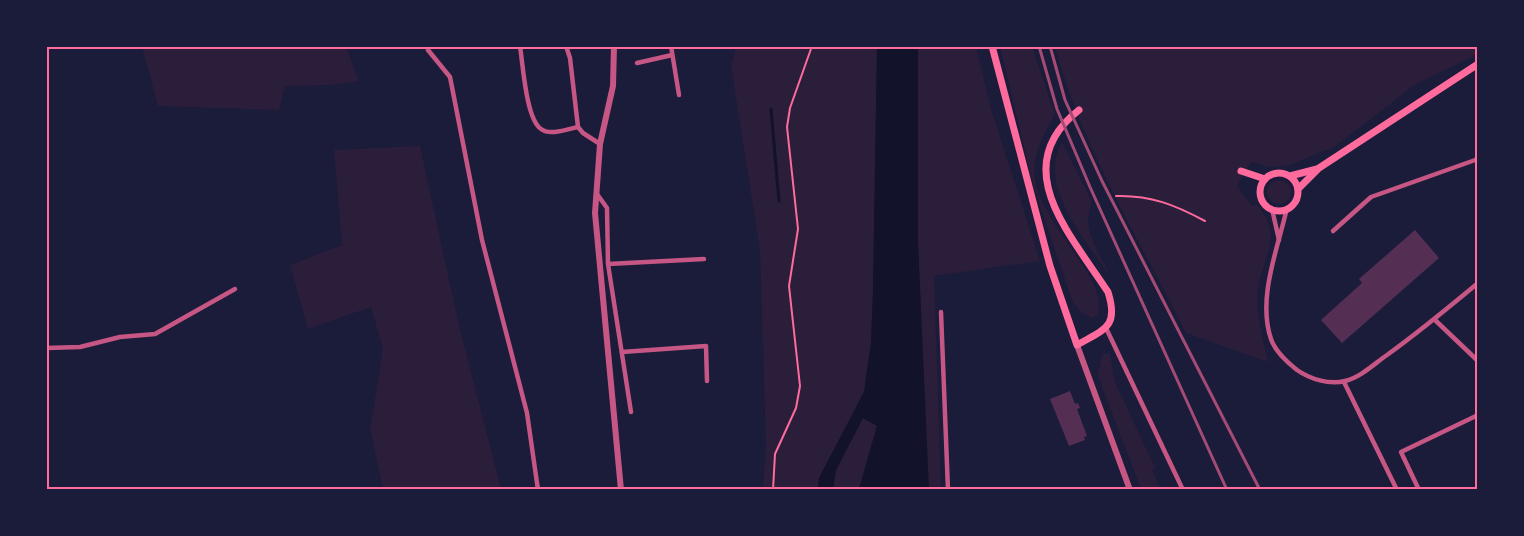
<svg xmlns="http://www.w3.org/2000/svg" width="1524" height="536" font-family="Lato,sans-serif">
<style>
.green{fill:#2a1e3b}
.water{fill:#12122b}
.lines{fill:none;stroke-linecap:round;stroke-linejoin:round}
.stream{stroke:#12122b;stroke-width:3}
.building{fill:#542f53}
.path{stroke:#ff6b9d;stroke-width:2}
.minor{stroke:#c65784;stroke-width:4.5}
.tertiary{stroke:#c65784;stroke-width:6}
.secondary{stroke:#ff6b9d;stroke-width:7}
.rail{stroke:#a44b75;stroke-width:3}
.neatline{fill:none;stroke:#ff6b9d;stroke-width:2}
</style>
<rect width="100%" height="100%" fill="#1b1b3a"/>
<g class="green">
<path d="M1477,46L1478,54L1416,84L1334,147L1289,165L1269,167L1251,162L1237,186L1252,206L1256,204C1286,237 1261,256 1258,292C1256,316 1263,339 1268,362L1186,333C1139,239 1083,149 1055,47Z"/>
<path d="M142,47H346L359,81L330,85L285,86L279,110L158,106Z"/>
<path d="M736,47H877L873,291L871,343L864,392L819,478L818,489H735H763L766,446L760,250L731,66Z"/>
<path d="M918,47H976L992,112L1040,261L934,276L941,489H929L927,468L918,243Z"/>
<path d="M1000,47H1032L1055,114C1047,129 1038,144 1035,161C1025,214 1110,274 1098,315L1092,318L1081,312L1073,303L1034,188Z"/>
<path d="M1062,142L1092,202C1080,231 1099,249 1110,276C1086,240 1037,187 1062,142Z"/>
<path d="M420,146L458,321L501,489H383L370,428L383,349L371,307L308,329L290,265L342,245L334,150Z"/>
<circle cx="1279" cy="192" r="12"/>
<path d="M1102,354H1110L1115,382L1155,468L1152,470L1160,489H1141L1098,376Z"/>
<path d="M863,418L877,426L859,489L833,490L836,470Z"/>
</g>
<path class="water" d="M877,47H918V243L929,489H859L877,426L863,418L836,470L833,489H818L819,478L864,392L871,343L873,291Z"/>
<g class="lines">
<path class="stream" d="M771,109L779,201"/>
</g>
<g class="building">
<path d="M1415,230L1439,258L1342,343L1321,320L1362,283L1359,279Z"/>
<path d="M1070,391L1075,404L1078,403L1080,408L1077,409L1087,436L1084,437L1085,440L1069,446L1050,399Z"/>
</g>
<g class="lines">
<g class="path">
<path d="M1116,196C1151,195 1175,205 1205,221"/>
<path d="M773,490L775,454L796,408L800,386L789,286L798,229L787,127L790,108L812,46"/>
</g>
<g class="minor">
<path d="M520,46C523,65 526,119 541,129C550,136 568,129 578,127"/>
<path d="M566,46L570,58L578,127L583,133L600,144"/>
<path d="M671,46L679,95"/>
<path d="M428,50L450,77L482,240L527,413L538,490"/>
<path d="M637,63L672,55"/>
<path d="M597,194L607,208L608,264L631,412"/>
<path d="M1287,208C1278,248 1257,298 1271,339C1275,351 1287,362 1297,370C1310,379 1329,385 1345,381C1361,377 1374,364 1387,355C1419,332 1448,308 1478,283"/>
<path d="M1272,209L1279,240"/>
<path d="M1333,231L1371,197L1478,159"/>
<path d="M608,264L704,259"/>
<path d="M941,312L948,490"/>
<path d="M1435,320L1478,361"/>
<path d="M1106,328L1183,490"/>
<path d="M46,348L80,347L120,337L155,334L235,289"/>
<path d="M622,352L706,346L707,381"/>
<path d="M1344,382L1397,490"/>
<path d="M105,490H112"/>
<path d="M1419,490L1401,452L1478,415"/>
</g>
<g class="tertiary">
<path d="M614,46L613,86L600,144L595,213L621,490"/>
<path d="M1077,345L1130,490"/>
</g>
<g class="secondary">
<path d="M992,46L1050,266L1077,345C1105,329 1119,327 1108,292C1071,235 1006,167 1079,110"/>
<path d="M1241,171L1265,179"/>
<circle cx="1279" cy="192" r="19"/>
<path d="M1290,176L1317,169"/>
<path d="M1298,189L1319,168L1478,64"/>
</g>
<g class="rail">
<path d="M1039,46L1057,109L1090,187L1227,490"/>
<path d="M1050,46L1065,100L1102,181L1260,490"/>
</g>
</g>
<rect width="1524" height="536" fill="none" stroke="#1b1b3a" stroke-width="96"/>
<rect x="48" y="48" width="1428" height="440" class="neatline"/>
</svg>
